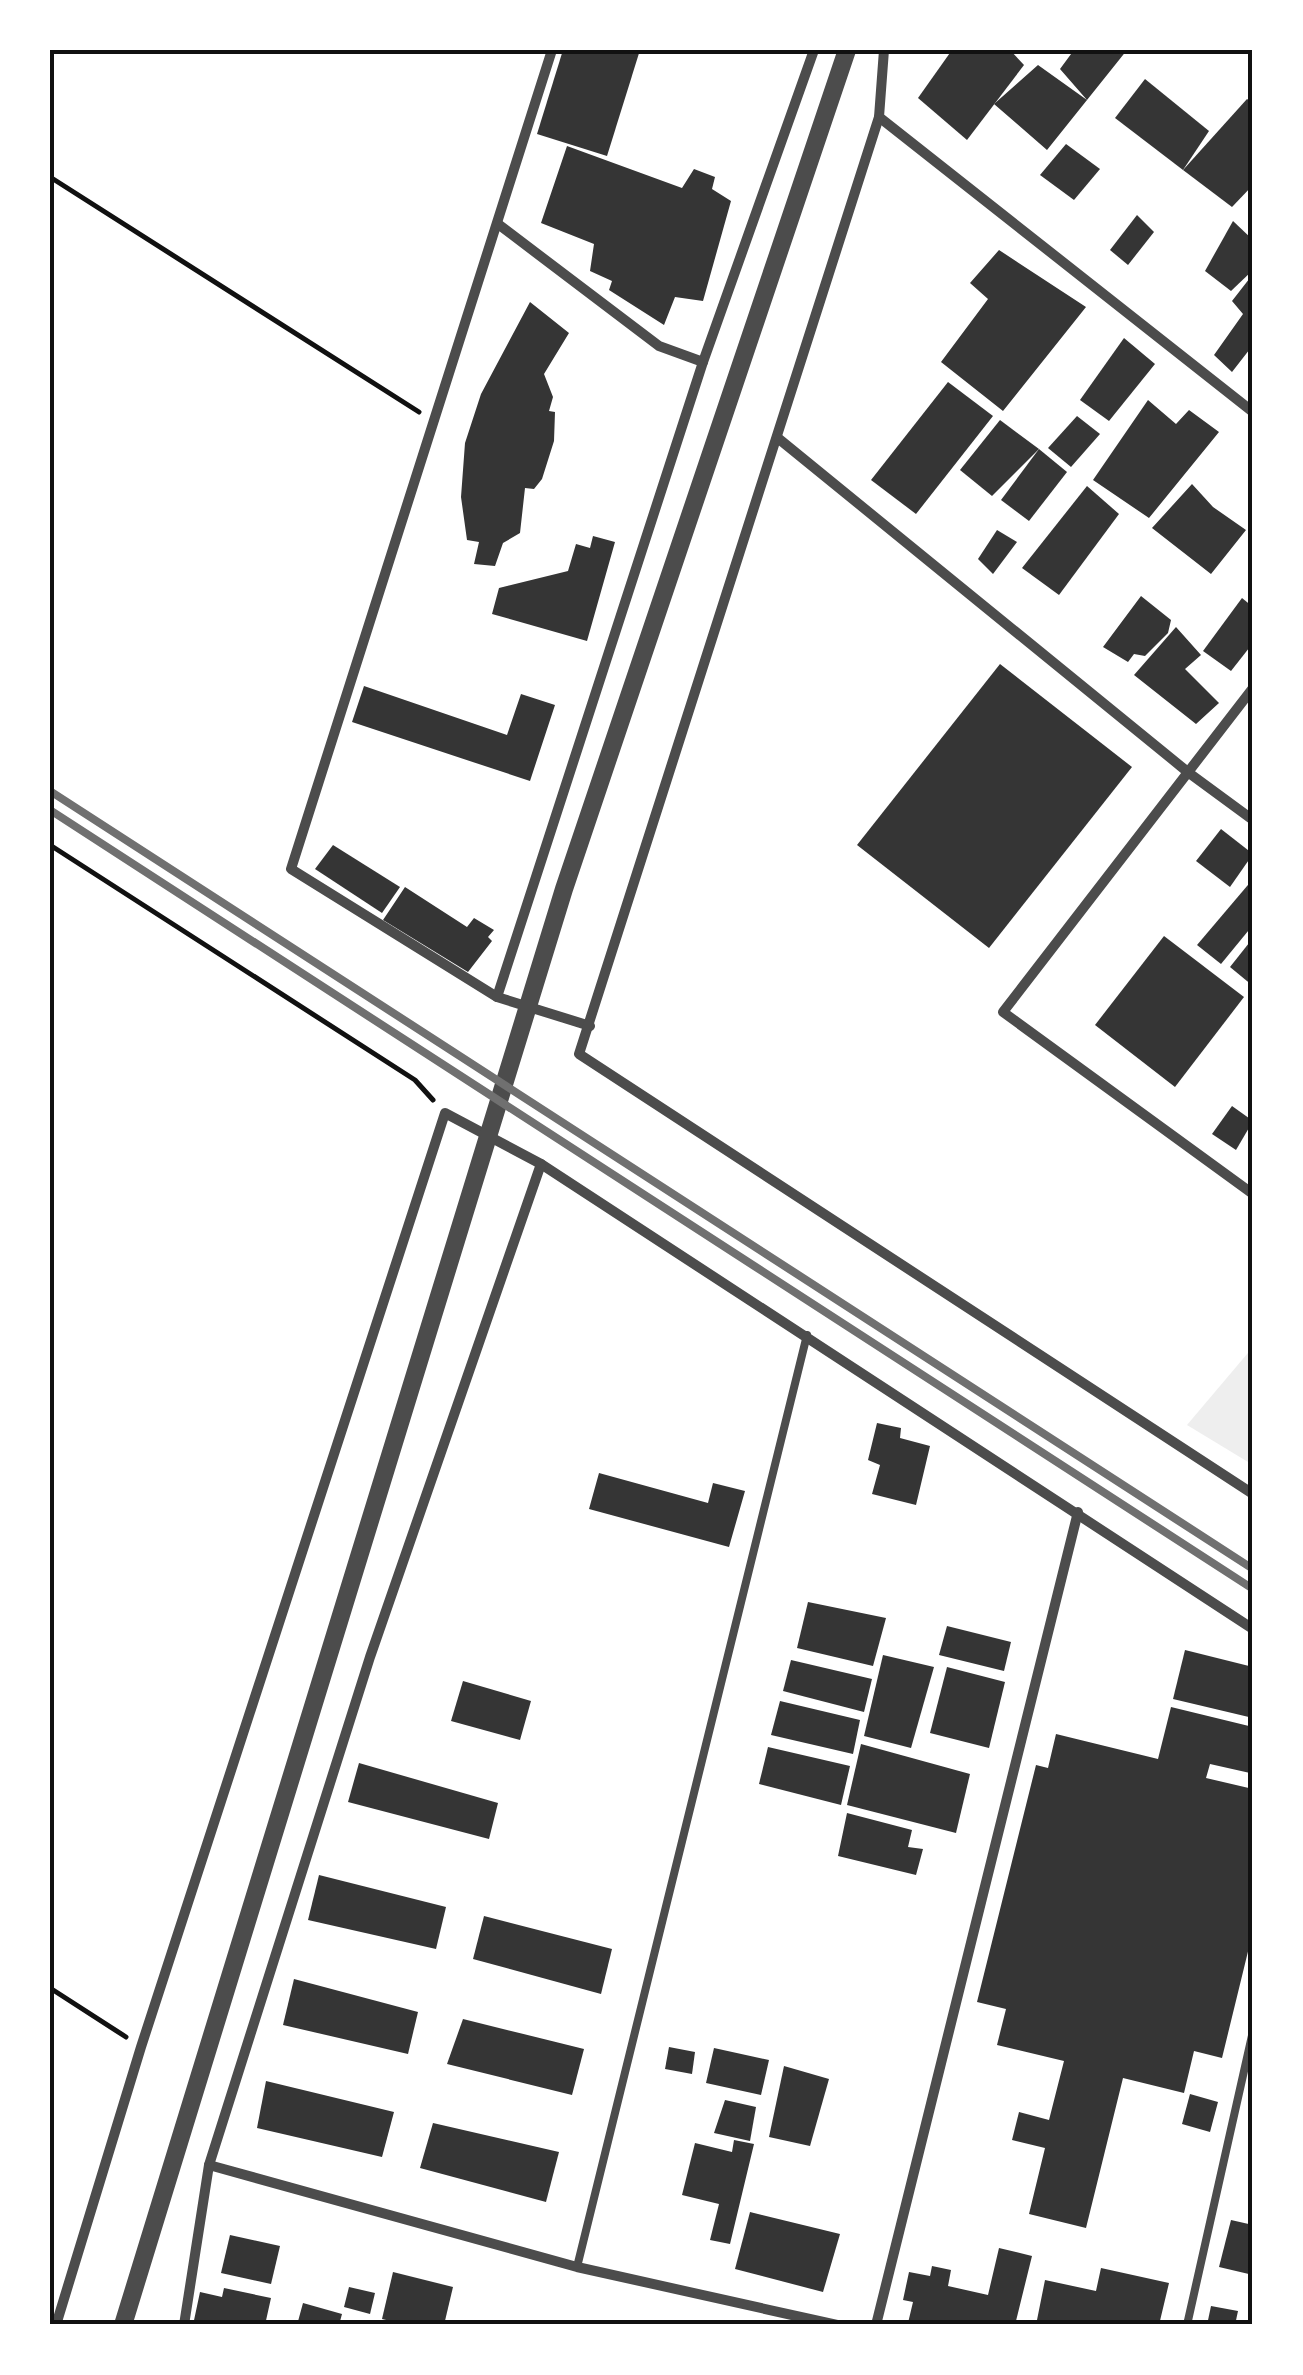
<svg xmlns="http://www.w3.org/2000/svg" width="1303" height="2375" font-family="'Archivo Narrow',sans-serif">
<style>
.green{fill:#eee}
.building{fill:#353535}
.lines{fill:none;stroke-linecap:round;stroke-linejoin:round}
.path{stroke:#111;stroke-width:5}
.service{stroke:#4c4c4c;stroke-width:8}
.minor{stroke:#4c4c4c;stroke-width:10}
.tertiary{stroke:#4c4c4c;stroke-width:18}
.rail{stroke:#707070;stroke-width:8}
.neatline{fill:none;stroke:#111;stroke-width:4}
</style>
<rect width="100%" height="100%" fill="#fff"/>
<path class="green" d="M1253,1347V1465L1187,1425Z"/>
<g class="building">
<path d="M563,50H640L607,156L537,134Z"/>
<path d="M952,50H1010L1024,65L967,140L918,98Z"/>
<path d="M1074,50H1127L1047,150L994,104L1038,65L1087,100L1060,69Z"/>
<path d="M1145,79L1209,131L1183,170L1115,118Z"/>
<path d="M1247,99L1253,103V185L1232,207L1183,170Z"/>
<path d="M1066,144L1100,169L1074,200L1040,175Z"/>
<path d="M567,146L682,188L694,169L715,177L712,189L731,201L703,301L675,297L664,325L609,290L612,281L590,271L594,244L541,223Z"/>
<path d="M1137,215L1154,232L1128,265L1110,250Z"/>
<path d="M1233,221L1253,240V270L1231,291L1205,271Z"/>
<path d="M999,250L1086,307L1003,411L941,362L988,299L970,283Z"/>
<path d="M1253,274V345L1232,372L1214,355L1243,314L1232,301Z"/>
<path d="M530,302L569,333L544,374L553,397L549,411L555,412L554,441L542,479L534,489L525,488L520,533L503,543L495,566L474,564L479,542L467,540L461,497L465,443L481,394Z"/>
<path d="M1124,338L1155,364L1109,421L1080,400Z"/>
<path d="M948,382L993,416L916,514L871,480Z"/>
<path d="M1148,400L1176,424L1189,410L1219,432L1149,518L1093,480Z"/>
<path d="M1077,416L1100,434L1071,467L1048,448Z"/>
<path d="M1000,420L1039,449L992,496L960,470Z"/>
<path d="M1039,449L1067,472L1029,521L1001,500Z"/>
<path d="M1192,484L1213,507L1246,530L1211,574L1152,528Z"/>
<path d="M1087,486L1119,514L1059,595L1022,568Z"/>
<path d="M997,530L1017,542L993,574L978,559Z"/>
<path d="M593,536L615,542L587,641L492,614L499,588L568,571L576,544L590,548Z"/>
<path d="M1141,596L1171,620L1168,633L1145,656L1134,654L1128,662L1103,647Z"/>
<path d="M1242,598L1253,607V643L1231,671L1203,651Z"/>
<path d="M1176,627L1201,655L1185,669L1219,703L1196,724L1134,675Z"/>
<path d="M1000,664L1132,767L989,948L857,845Z"/>
<path d="M364,686L507,735L521,694L555,705L530,781L352,722Z"/>
<path d="M1221,829L1253,854L1230,887L1196,861Z"/>
<path d="M333,845L400,887L382,913L315,869Z"/>
<path d="M1253,879V925L1221,964L1197,945Z"/>
<path d="M405,887L467,927L474,918L494,930L488,937L492,941L468,972L383,920Z"/>
<path d="M1164,936L1244,997L1175,1087L1095,1025Z"/>
<path d="M1253,938V986L1230,967Z"/>
<path d="M1232,1106L1253,1121L1236,1150L1212,1134Z"/>
<path d="M877,1423L901,1428L900,1438L930,1446L916,1505L872,1494L880,1465L868,1460Z"/>
<path d="M599,1473L708,1503L713,1483L745,1491L729,1547L589,1509Z"/>
<path d="M808,1602L886,1618L873,1666L797,1648Z"/>
<path d="M947,1626L1011,1642L1004,1671L939,1655Z"/>
<path d="M1185,1650L1253,1667V1718L1173,1699Z"/>
<path d="M883,1655L934,1667L911,1748L864,1736Z"/>
<path d="M791,1660L872,1679L864,1712L783,1691Z"/>
<path d="M947,1667L1005,1682L989,1748L930,1733Z"/>
<path d="M463,1681L531,1701L520,1740L451,1721Z"/>
<path d="M780,1701L860,1720L853,1754L771,1735Z"/>
<path d="M1171,1707L1253,1727L1250,1773L1210,1764L1206,1778L1253,1789V1931L1222,2058L1194,2051L1184,2093L1123,2078L1086,2228L1029,2214L1045,2148L1012,2140L1019,2112L1049,2120L1064,2061L997,2045L1006,2009L977,2002L1036,1765L1048,1768L1056,1734L1158,1759Z"/>
<path d="M861,1744L970,1774L956,1833L847,1805Z"/>
<path d="M768,1747L850,1766L841,1805L759,1784Z"/>
<path d="M359,1763L498,1803L489,1839L348,1802Z"/>
<path d="M847,1813L912,1830L908,1847L923,1849L916,1875L838,1856Z"/>
<path d="M319,1875L446,1907L436,1949L308,1920Z"/>
<path d="M484,1916L612,1949L601,1994L473,1959Z"/>
<path d="M294,1979L418,2012L408,2054L283,2025Z"/>
<path d="M463,2019L584,2049L572,2095L447,2064Z"/>
<path d="M669,2047L695,2052L692,2074L665,2069Z"/>
<path d="M714,2048L769,2060L761,2095L706,2083Z"/>
<path d="M784,2066L829,2079L810,2146L769,2137Z"/>
<path d="M266,2081L394,2112L382,2157L257,2128Z"/>
<path d="M1190,2094L1218,2102L1210,2132L1182,2124Z"/>
<path d="M725,2100L756,2107L750,2141L714,2133Z"/>
<path d="M433,2123L559,2152L546,2202L420,2168Z"/>
<path d="M734,2140L754,2144L730,2244L710,2240L719,2204L682,2195L695,2143L732,2152Z"/>
<path d="M750,2212L840,2234L823,2292L735,2269Z"/>
<path d="M1231,2220L1253,2225V2275L1219,2267Z"/>
<path d="M230,2235L280,2246L271,2284L221,2273Z"/>
<path d="M999,2248L1032,2256L1015,2325L908,2323L913,2302L903,2300L909,2272L930,2276L932,2266L951,2270L948,2286L988,2295Z"/>
<path d="M1101,2268L1169,2283L1159,2325H1057L1037,2320L1045,2280L1096,2291Z"/>
<path d="M393,2272L453,2287L444,2325H407L382,2319Z"/>
<path d="M349,2287L375,2293L370,2314L344,2307Z"/>
<path d="M224,2288L271,2298L265,2325H193L200,2292L222,2297Z"/>
<path d="M303,2303L342,2314L339,2325H297Z"/>
<path d="M1211,2306L1238,2311L1235,2325H1207Z"/>
</g>
<g class="lines">
<g class="path">
<path d="M50,177L419,412"/>
<path d="M50,845L415,1080L433,1100"/>
<path d="M50,1988L126,2037"/>
</g>
<g class="service">
<path d="M577,2267L807,1335"/>
<path d="M1187,2325L1253,2031"/>
</g>
<g class="minor">
<path d="M552,50L291,869L497,997L590,1026"/>
<path d="M884,50L879,117L1253,412"/>
<path d="M879,117L579,1054L1253,1494"/>
<path d="M498,224L659,346L703,362"/>
<path d="M779,439L1189,773L1253,820"/>
<path d="M1253,688L1003,1012L1253,1194"/>
<path d="M497,997L703,362L814,50"/>
<path d="M209,2165L577,2267L837,2325"/>
<path d="M56,2325L141,2047L445,1113L541,1164L1253,1629"/>
<path d="M184,2325L209,2165L370,1657L541,1164"/>
<path d="M876,2325L1078,1512"/>
</g>
<path class="tertiary" d="M123,2325L564,889L847,50"/>
<g class="rail">
<path d="M50,791L1253,1569"/>
<path d="M50,810L1253,1589"/>
</g>
</g>
<rect width="1303" height="2375" fill="none" stroke="#ffffff" stroke-width="105"/>
<rect x="52" y="52" width="1198" height="2270" class="neatline"/>
</svg>
